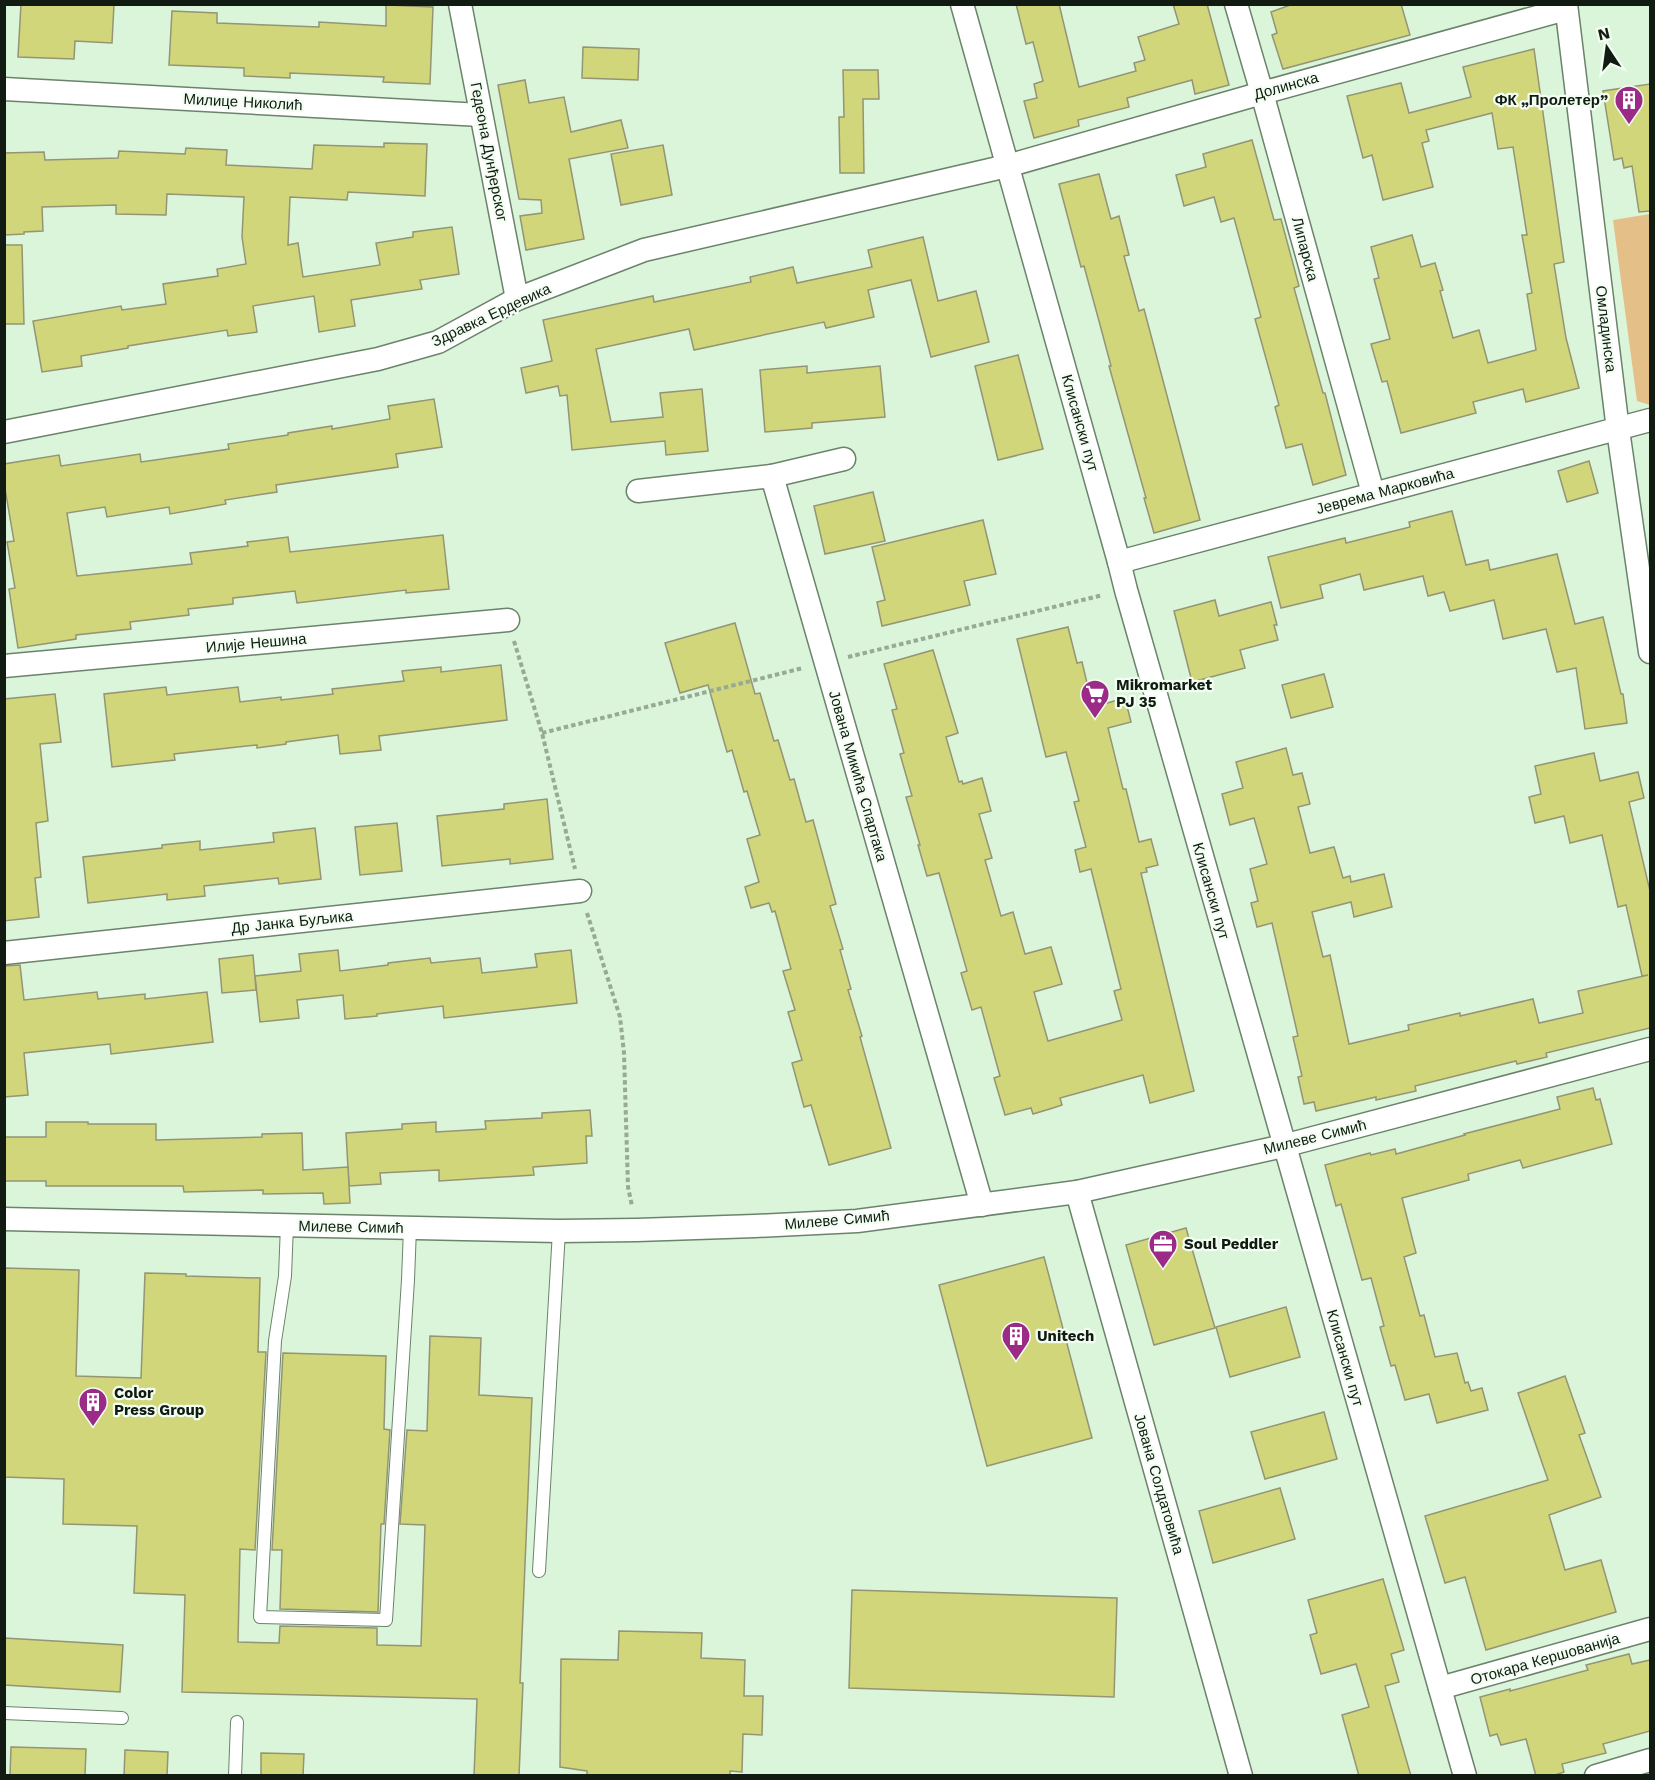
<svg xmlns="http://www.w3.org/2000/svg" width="1655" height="1780" font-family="'Work Sans',sans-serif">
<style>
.green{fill:#e4bf88}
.building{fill:#d2d67b;stroke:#939575;stroke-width:1.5}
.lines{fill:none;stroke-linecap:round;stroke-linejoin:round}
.service-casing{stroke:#6b836b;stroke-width:14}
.minor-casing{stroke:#6b836b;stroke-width:25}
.path{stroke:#96aa95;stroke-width:4;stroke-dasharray:4.5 3;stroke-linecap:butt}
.service{stroke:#fff;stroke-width:12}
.minor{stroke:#fff;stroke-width:22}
.labels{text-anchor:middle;stroke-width:4.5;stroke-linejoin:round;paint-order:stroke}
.street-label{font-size:15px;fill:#121b12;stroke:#f3fef2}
.poi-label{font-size:15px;font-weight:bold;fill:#121b12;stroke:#f3fef2;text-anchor:start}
</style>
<rect width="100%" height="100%" fill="#dbf5da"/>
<path class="green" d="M1650,214V405L1637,401L1613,220Z"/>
<g class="building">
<path d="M21,4H114L112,43L75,41L74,59L18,57Z"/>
<path d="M1016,4H1059L1079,87L1136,71L1134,63L1145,60L1138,37L1179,24L1173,4H1207L1229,85L1195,94L1192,80L1127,98L1129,107L1078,120L1079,126L1034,138L1024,101L1037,98L1034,84L1043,81L1033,42L1026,44Z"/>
<path d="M1293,4H1401L1410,35L1283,69L1272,35L1277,33L1271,12Z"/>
<path d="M386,5L433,7L430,84L383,82L384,77L290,73V78L244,76V68L169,65L172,11L217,13V23L319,27V22L386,26Z"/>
<path d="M583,47L639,49L638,80L582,78Z"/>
<path d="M1534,49L1564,262L1554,264L1566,338L1579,388L1526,402L1523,389L1473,402L1476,413L1401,433L1387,381L1382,382L1371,344L1390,339L1374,279L1379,278L1371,247L1412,235L1421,267L1435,263L1443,290L1440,291L1453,338L1479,330L1488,363L1536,350L1527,294L1532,293L1522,235H1527L1513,147L1498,149L1492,113L1426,130L1429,141L1422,143L1433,187L1383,200L1372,155L1363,158L1347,96L1401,83L1409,113L1471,97L1463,67Z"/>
<path d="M843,70H878L879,99H863L864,173H840L839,117H844Z"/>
<path d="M525,80L529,103L564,97L571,132L621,120L628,148L569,159L584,239L526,250L520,216L542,213L541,200L519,199L498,85Z"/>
<path d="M1650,84V211L1639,212L1632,166L1624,168L1622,158L1614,160L1603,91Z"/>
<path d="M1252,140L1274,220L1281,219L1299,286L1294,288L1323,393H1325L1346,475L1313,485L1302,444L1286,448L1275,407L1279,405L1255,319L1261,317L1234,218L1221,222L1214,197L1184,206L1176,175L1206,167L1203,154Z"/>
<path d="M384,143L427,144L425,196L348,192L347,200L290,197L288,245L298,243L303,277L380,265L376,243L413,237V232L452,227L459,274L420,280L422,289L351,300L355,326L319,332L314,296L253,306L257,332L228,336L227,330L128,346V348L81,356L82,366L42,372L33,321L121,306L122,310L166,304L163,284L218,276L217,269L246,264L242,237L244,197L167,194L166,215L116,214V205L42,207L43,231L24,232V234L4,235V153L44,152L45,160L118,158L119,151L185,154L186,148L227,150L226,165L312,169L314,145L384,147Z"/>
<path d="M663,145L672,195L621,205L611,154Z"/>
<path d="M1099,174L1111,219L1119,216L1129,255L1124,256L1139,311L1144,309L1200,520L1154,533L1144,498H1146L1109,366H1111L1099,321L1084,266L1081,267L1059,184Z"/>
<path d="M923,237L938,301L976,291L989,342L931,357L911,280L868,290L874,317L826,328L824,322L694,350L689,329L596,349L611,422L663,417L660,393L702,389L708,451L666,455L665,441L572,450L567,395L560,396L558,386L526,393L521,368L552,361L543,320L653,296L654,302L751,282L750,277L793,267L797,283L872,267L868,250Z"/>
<path d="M4,245H22L24,324H4Z"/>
<path d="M1018,355L1043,449L998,460L975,366Z"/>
<path d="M807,366V373L880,366L885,417L812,423V428L765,432L760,370Z"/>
<path d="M434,399L442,447L396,454L398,467L276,485L277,492L225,500L226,504L170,514L169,507L107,517L105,507L67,513L77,576L192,564L190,553L248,546L247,542L288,537L290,552L443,535L449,589L406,593V590L297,603L295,591L233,598V604L188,609L189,615L130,622L131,629L76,635V639L18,648L9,589L15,588L7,542L14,541L4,483V464L59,455L61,466L140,454L141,462L155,460L229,449L228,444L288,435V433L332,426V429L390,419L388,406Z"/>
<path d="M1589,461L1598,493L1567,502L1558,471Z"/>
<path d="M873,492L885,541L825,554L814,506Z"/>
<path d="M1452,511L1466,565L1488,560L1490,570L1557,554L1575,624L1603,617L1621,694H1623L1627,723L1585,729L1576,668L1557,672L1546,629L1503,639L1494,600L1450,611L1444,592L1428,596L1423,576L1364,590L1360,574L1320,585L1323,598L1281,608L1268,557L1345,538L1346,543L1410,527L1409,522Z"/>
<path d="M983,520L996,574L964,581L970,605L882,626L877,602L885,600L872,547Z"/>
<path d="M1215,600L1219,616L1271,602L1277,625H1274L1278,640L1240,650L1245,668L1192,682L1174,611Z"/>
<path d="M735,623L755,694L760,693L774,741L778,740L790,780L794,779L806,822L813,820L836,904L830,906L843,949L840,950L851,989L848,990L862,1036L860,1037L891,1148L829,1165L811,1105L804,1107L792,1063L802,1060L788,1012L795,1010L783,971L791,969L775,911L772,912L769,903L751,908L745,887L759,882L747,839L760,835L747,791L744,792L732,750L727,752L708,685L680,693L665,643Z"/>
<path d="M1068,627L1077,663L1082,662L1092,704L1099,703L1100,705L1125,698L1131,722L1108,728L1123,789H1126L1139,842L1151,839L1158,865L1146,868L1147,872L1141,873L1194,1091L1150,1103L1143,1075L1060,1098L1062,1105L1053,1108L1033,1114L1031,1108L1005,1115L994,1078L1000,1076L981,1007L972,1010L961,973L967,971L939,873L927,876L918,845H920L906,797L912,796L900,754L904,753L892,710L897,709L884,664L933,650L958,733L946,737L959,782L962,781L963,784L982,778L991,811L979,814L992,858L985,860L1001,916L1013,912L1025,954L1051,947L1062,984L1034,992L1048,1041L1122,1020L1114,991L1121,989L1091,869L1080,872L1075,850L1086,847L1074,802L1079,801L1066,752L1046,757L1017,639Z"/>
<path d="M501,665L507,720L379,736L381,750L340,754L338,735L286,742V744L257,748V745L174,754L175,760L112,767L104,694L166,687L167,695L238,687L240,702L281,697V700L333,694L332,689L404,681L402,671L441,667V672Z"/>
<path d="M1324,674L1333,707L1291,718L1282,685Z"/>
<path d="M55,694L61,742L40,744L48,821L36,823L41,877L35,878L39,917L4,921V699Z"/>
<path d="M1286,748L1293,775L1302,773L1310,804L1298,807L1310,853L1334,847L1343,878L1350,876L1351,882L1384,874L1392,907L1354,917L1351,902L1312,912L1323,957L1330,955L1349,1044L1409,1030L1408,1025L1460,1013V1016L1533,999L1539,1023L1583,1013L1578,991L1648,975L1642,976L1626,905L1618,907L1602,835L1570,843L1564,816L1535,823L1529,797L1541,794L1535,766L1594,753L1600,781L1638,772L1644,798L1629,802L1650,891V1028L1546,1053L1547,1057L1517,1064L1516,1061L1415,1086L1416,1091L1376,1100V1097L1316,1111L1314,1102L1304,1104L1298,1077L1302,1076L1293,1037L1298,1036L1272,923L1257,927L1251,903L1258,901L1250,869L1267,864L1254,818L1230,825L1222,794L1243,788L1236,762Z"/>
<path d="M547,799L553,859L510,864V859L442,866L437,816L504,809V804Z"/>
<path d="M397,823L402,871L360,875L355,827Z"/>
<path d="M315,828L321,879L279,884L278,878L204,886L205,896L167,900V894L88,903L83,857L162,848V845L200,841V850L274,842L273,833Z"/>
<path d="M338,950L340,971L388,965V963L430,958L431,963L480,958L482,973L537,967L535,954L571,950L577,1003L444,1018L443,1006L377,1014V1016L345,1019L343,995L297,1000L299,1018L260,1022L255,976L301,971L299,954Z"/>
<path d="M253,955L256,990L222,993L219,959Z"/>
<path d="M20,965L24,1000L97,992L98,999L145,994V999L207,992L213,1042L111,1054L110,1044L24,1053L28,1095L4,1097V966Z"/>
<path d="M1593,1088L1596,1100L1600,1099L1612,1144L1523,1168L1520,1160L1468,1174L1469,1180L1402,1198L1416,1253L1404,1257L1420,1316L1424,1315L1435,1357L1457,1353L1465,1383L1468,1382L1471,1391L1482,1388L1488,1410L1437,1423L1429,1394L1405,1400L1395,1365L1391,1366L1380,1327L1384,1326L1371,1278L1362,1280L1341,1204L1336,1206L1325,1165L1370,1153L1371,1155L1395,1149L1396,1154L1465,1135L1464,1134L1560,1109L1557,1097Z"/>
<path d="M590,1110L592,1136H586L587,1163L533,1167L534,1175L439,1181V1170L380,1173L381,1184L349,1186L346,1133L402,1129V1124L436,1122V1132L486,1129L485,1121L542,1118V1113Z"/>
<path d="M46,1122H88V1124H156V1140L262,1137V1134L302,1133L303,1170L348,1167L350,1203L324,1204L323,1193L263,1194V1190L184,1192L183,1186H46V1181H4V1137H46Z"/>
<path d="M1186,1228L1215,1328L1154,1345L1126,1245Z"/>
<path d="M1044,1257L1092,1438L987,1466L939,1285Z"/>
<path d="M4,1268L79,1270L76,1376L141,1378L145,1273L186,1274V1276L260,1278L258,1352H266L255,1550L240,1549L238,1642L279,1643L280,1626L377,1628V1645L421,1646L425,1525L400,1524L407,1430L427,1431L430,1336L481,1338L479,1395L532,1398L520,1683H523L519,1776H474L477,1699L182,1692L185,1595L134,1593L137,1526L63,1524L64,1479L4,1477Z"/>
<path d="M1286,1307L1300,1357L1230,1377L1216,1327Z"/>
<path d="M283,1353L386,1356L384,1429L390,1430L384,1524H381L378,1612L280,1609L282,1550H272Z"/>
<path d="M1565,1376L1585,1433L1579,1435L1601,1497L1549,1515L1565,1570L1601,1560L1616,1612L1486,1650L1465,1577L1445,1583L1425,1516L1548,1480L1518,1393Z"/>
<path d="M1324,1412L1337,1459L1265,1479L1251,1432Z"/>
<path d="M1280,1488L1295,1539L1213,1563L1199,1511Z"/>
<path d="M1383,1579L1404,1650L1391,1654L1399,1682L1385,1686L1411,1776H1359L1342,1715L1369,1707L1356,1664L1321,1674L1310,1635L1317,1633L1308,1600Z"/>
<path d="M852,1590L1117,1598L1114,1697L849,1688Z"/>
<path d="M619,1631L702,1633L701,1658L745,1660L744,1696H763L762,1735L743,1734L742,1772L730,1771V1776H587V1771L560,1767L561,1659L618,1660Z"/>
<path d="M4,1638L123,1645L120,1692L4,1685Z"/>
<path d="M1629,1654L1632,1664L1650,1660V1731L1603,1744L1606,1753L1562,1764L1564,1772L1552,1776H1536L1526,1739L1501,1745L1497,1734L1490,1736L1480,1697L1510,1689V1691L1588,1670L1586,1665Z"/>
<path d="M11,1747L86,1749L85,1776H10Z"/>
<path d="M125,1750L168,1752L167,1776H124Z"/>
<path d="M261,1753L304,1754L303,1776H261Z"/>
</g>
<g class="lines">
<g class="service-casing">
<g id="service">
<path d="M287,1225L285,1276L275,1341L260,1617L386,1620L408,1280L410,1228"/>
<path d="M539,1571L559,1231"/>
<path d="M4,1713L122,1718"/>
<path d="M235,1776L237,1722"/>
</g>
</g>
<g class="minor-casing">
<g id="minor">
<path d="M460,4L517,299"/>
<path d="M962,4L1119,562L1126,590L1465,1776"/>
<path d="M1236,4L1262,93L1373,493"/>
<path d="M1566,4L1618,430L1650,652"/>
<path d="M4,89L481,115"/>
<path d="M4,432L378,359L438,342L517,299L644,250L1007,166L1262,93L1566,9"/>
<path d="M772,476L844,459"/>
<path d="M638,491L772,476L982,1205"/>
<path d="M1119,562L1650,420"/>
<path d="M4,666L508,620"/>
<path d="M4,953L580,891"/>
<path d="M1077,1192L1241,1776"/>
<path d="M4,1219L559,1231L637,1230L755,1226L857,1221L1077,1192L1283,1146L1650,1049"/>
<path d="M1440,1688L1650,1629"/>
<path d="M1596,1776L1650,1760"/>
</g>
</g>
<g class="path">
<path d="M514,641L542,733L575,869"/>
<path d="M848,657L1103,595"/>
<path d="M542,733L803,668"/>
<path d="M587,913L620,1017L624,1053L628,1187L632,1206"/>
</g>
<use href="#service" class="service"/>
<use href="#minor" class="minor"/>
</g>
<defs>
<g id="building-pin" transform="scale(1.5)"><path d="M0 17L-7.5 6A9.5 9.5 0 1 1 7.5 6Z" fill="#9c2b88" stroke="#f3fef2"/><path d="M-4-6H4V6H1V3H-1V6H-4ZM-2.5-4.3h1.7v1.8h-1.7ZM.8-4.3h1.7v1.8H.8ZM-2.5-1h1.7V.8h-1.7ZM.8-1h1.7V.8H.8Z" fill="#fff"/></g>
<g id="supermarket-pin" transform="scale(1.5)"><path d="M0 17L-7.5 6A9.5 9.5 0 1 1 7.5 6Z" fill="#9c2b88" stroke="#f3fef2"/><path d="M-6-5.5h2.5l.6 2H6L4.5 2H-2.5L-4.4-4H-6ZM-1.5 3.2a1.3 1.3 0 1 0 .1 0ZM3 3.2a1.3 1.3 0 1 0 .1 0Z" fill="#fff"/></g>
<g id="office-pin" transform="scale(1.5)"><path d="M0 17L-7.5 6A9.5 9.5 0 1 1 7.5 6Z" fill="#9c2b88" stroke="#f3fef2"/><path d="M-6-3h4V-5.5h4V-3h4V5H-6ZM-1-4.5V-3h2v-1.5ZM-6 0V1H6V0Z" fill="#fff"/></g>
</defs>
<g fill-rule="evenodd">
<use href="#building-pin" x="1629" y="100"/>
<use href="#supermarket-pin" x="1095" y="694"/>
<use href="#office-pin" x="1163" y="1244"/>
<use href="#building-pin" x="1016" y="1336"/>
<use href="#building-pin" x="93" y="1402"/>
</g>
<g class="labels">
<g class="street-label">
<text transform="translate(1286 86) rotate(-16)" y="5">Долинска</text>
<text transform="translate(243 102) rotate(3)" y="5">Милице Николић</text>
<text transform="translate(489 152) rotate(79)" y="5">Гедеона Дунђерског</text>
<text transform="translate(1305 249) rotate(75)" y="5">Липарска</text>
<text transform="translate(491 315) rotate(-25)" y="5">Здравка Ердевика</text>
<text transform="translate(1606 329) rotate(83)" y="5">Омладинска</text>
<text transform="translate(1080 423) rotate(74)" y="5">Клисански пут</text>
<text transform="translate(1385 491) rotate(-15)" y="5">Јеврема Марковића</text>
<text transform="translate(256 643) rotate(-5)" y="5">Илије Нешина</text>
<text transform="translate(858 776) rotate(74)" y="5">Јована Микића Спартака</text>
<text transform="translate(1211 891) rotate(74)" y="5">Клисански пут</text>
<text transform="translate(292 922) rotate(-6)" y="5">Др Јанка Буљика</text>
<text transform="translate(1315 1137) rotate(-14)" y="5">Милеве Симић</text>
<text transform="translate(837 1220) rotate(-5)" y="5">Милеве Симић</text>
<text transform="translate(351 1227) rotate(1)" y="5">Милеве Симић</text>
<text transform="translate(1345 1358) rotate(74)" y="5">Клисански пут</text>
<text transform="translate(1159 1484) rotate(74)" y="5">Јована Солдатовића</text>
<text transform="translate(1545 1659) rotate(-16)" y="5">Отокара Кершованија</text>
</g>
<g class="poi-label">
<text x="1608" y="105" text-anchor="end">ФК „Пролетер”</text>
<text x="1116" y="690">Mikromarket<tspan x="1116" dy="17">PJ 35</tspan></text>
<text x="1184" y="1249">Soul Peddler</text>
<text x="1037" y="1341">Unitech</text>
<text x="114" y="1398">Color<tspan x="114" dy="17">Press Group</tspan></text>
</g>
</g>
<rect width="1655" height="1780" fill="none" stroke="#121b12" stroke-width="12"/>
<g transform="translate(1607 48) rotate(347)" stroke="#f3fef2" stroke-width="4.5" paint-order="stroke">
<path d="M0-4.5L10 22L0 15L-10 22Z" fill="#121b12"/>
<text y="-9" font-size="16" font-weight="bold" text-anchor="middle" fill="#121b12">N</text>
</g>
</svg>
